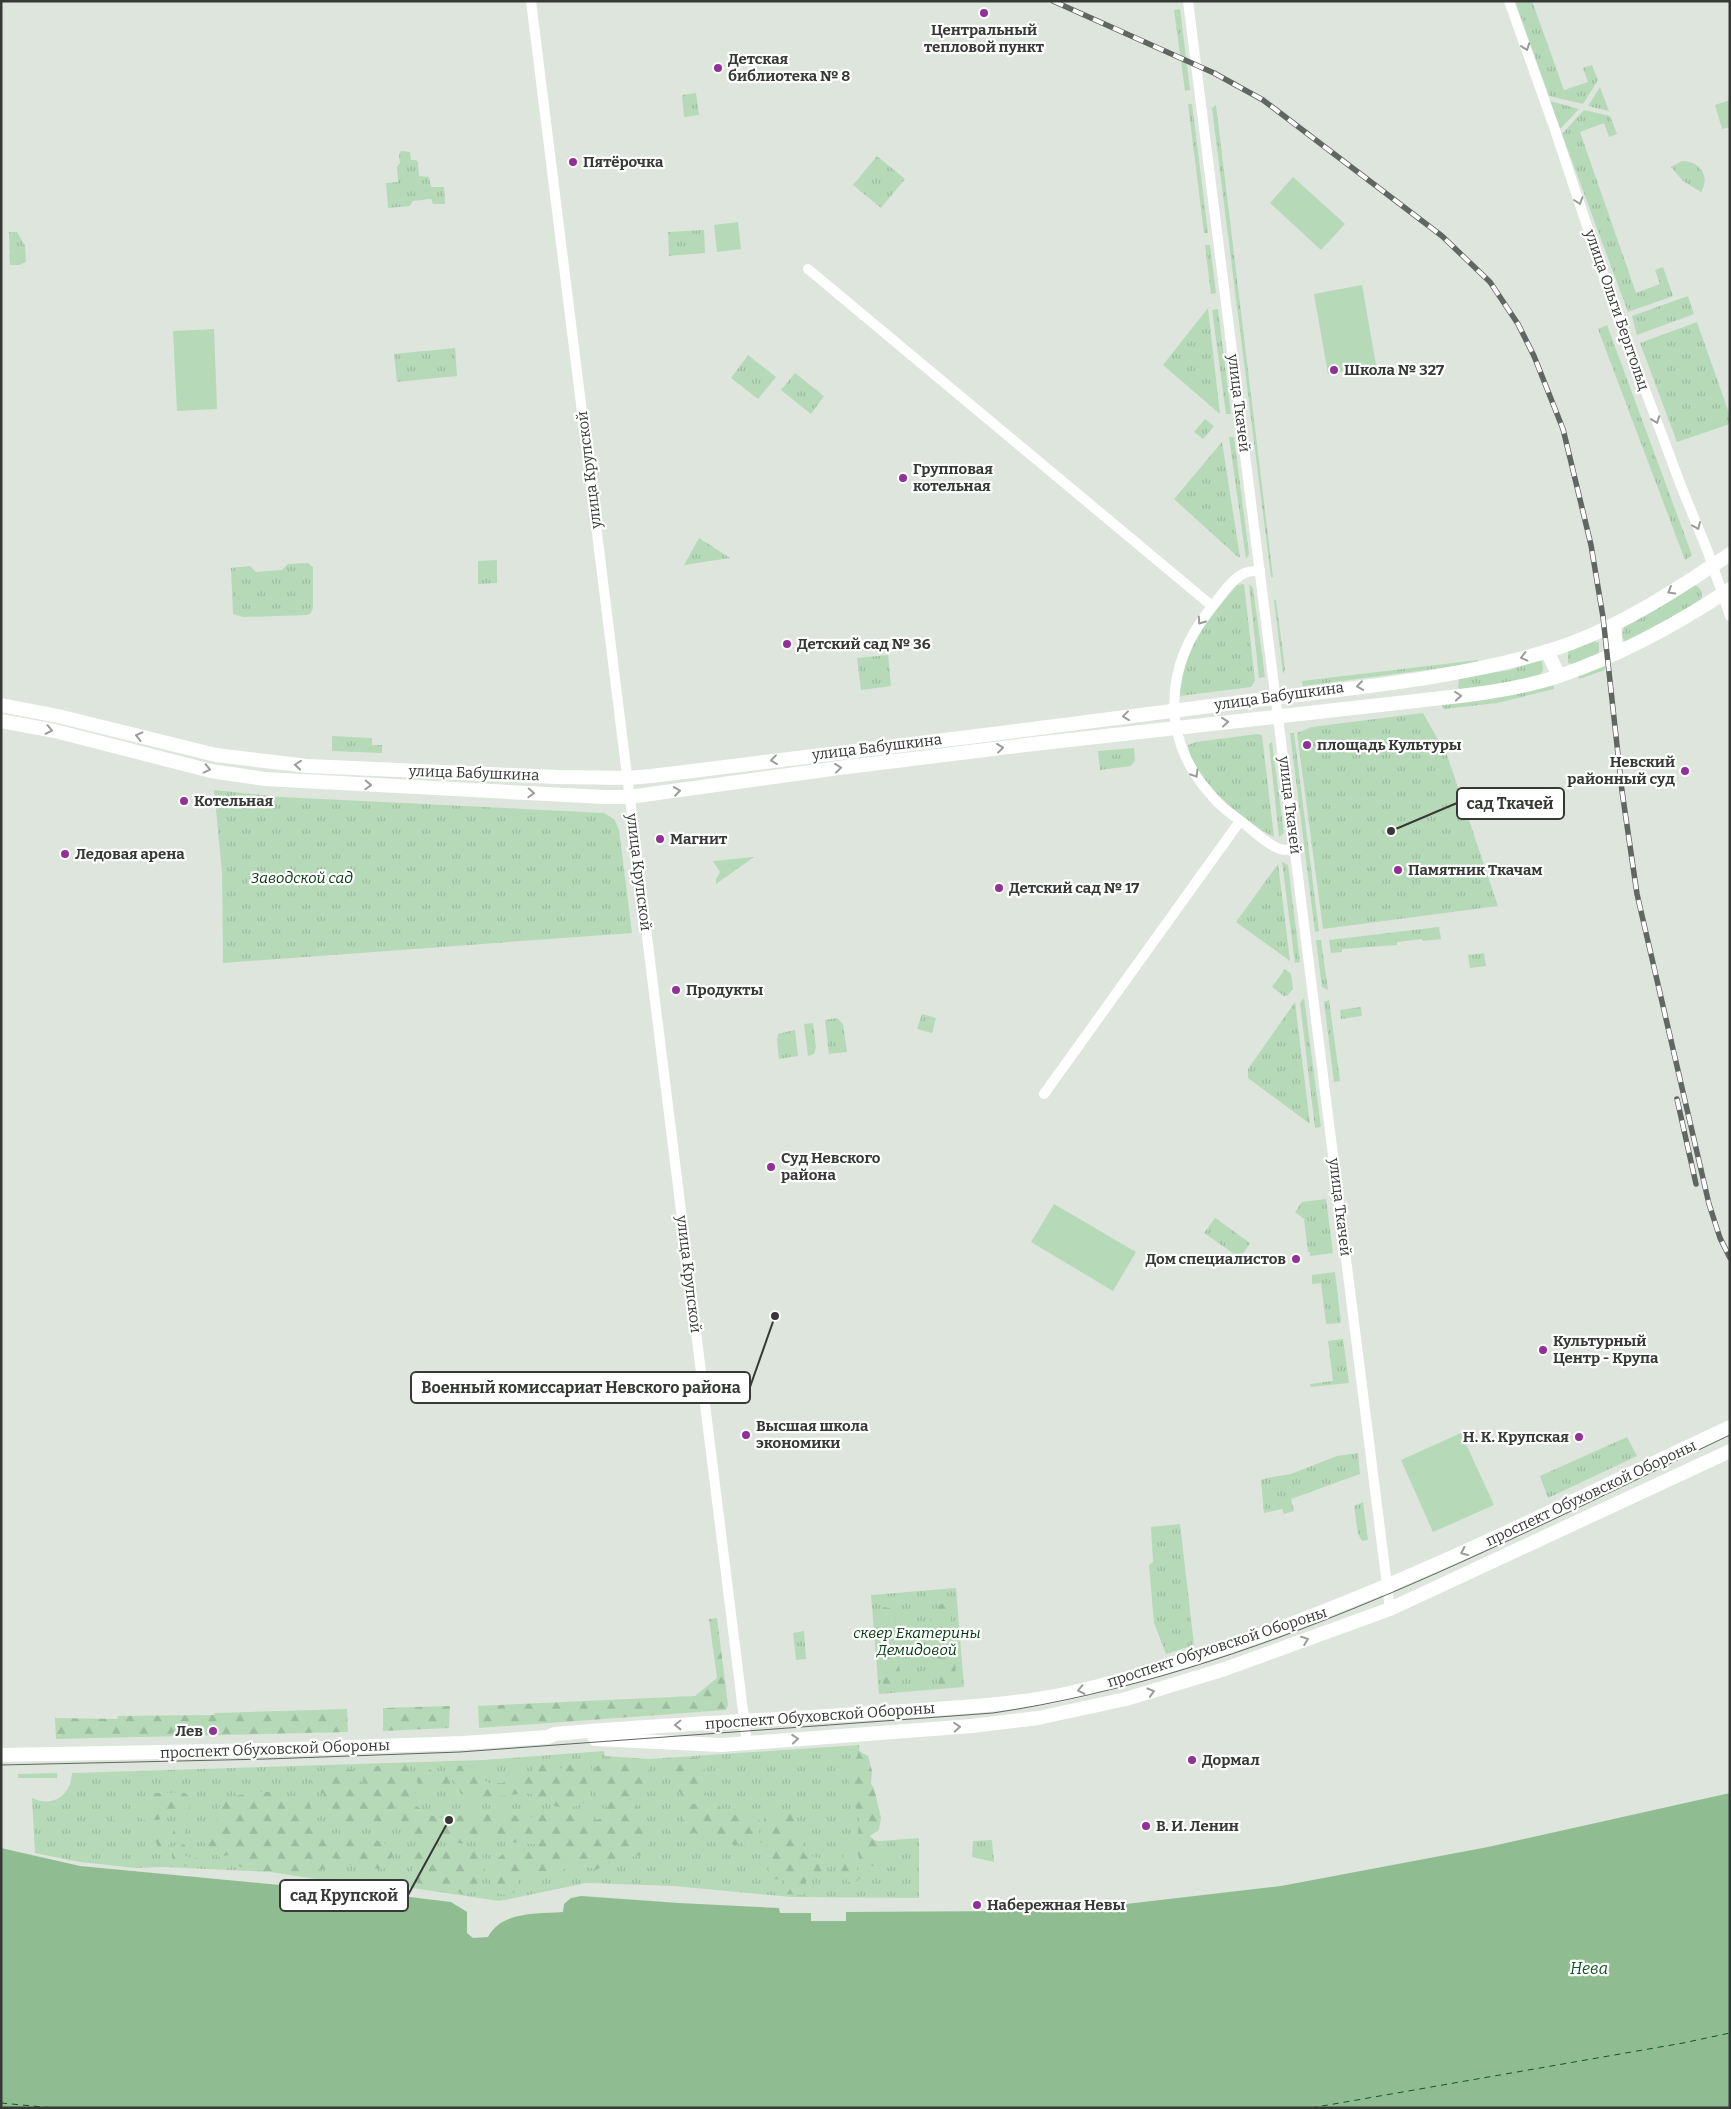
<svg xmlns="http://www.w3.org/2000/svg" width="1731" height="2109" font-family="Bitter,serif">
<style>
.grass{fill:url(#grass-tufts)}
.forest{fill:url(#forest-firs)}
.pitch{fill:#b6dab8}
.water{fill:#8fbd91}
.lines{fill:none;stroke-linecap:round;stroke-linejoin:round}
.ferry{stroke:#11561f;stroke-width:1;stroke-dasharray:6 5;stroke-linecap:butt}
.street{stroke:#fff;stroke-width:10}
.secondary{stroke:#fff;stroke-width:14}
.tram{stroke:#626662;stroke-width:1}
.rail-casing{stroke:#626662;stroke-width:5.5}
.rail{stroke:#fff;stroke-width:4;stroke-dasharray:11;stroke-linecap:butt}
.oneway{stroke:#9a9c9a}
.poi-dot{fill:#933097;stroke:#fff;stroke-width:2}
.labels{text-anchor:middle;stroke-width:4.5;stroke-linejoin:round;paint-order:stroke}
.poi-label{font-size:15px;font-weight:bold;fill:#363936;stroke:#fff;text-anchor:start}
.street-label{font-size:15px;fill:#363936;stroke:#fff}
.park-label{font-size:15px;font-style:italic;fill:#01370d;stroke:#fff}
.water-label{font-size:16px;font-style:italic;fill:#11561f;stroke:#fff}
.leader{fill:none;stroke:#363936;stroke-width:2}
.callout-dot{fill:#363936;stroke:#fff;stroke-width:2}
.callout{fill:#fff;stroke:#363936;stroke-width:2}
.callout-label{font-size:16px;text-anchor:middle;font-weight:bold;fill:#363936}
</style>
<defs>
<pattern id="grass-tufts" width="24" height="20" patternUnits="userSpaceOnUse" patternTransform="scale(1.25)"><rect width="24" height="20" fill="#b6dab8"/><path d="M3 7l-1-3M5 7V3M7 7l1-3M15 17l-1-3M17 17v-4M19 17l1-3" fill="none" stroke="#9dbc9f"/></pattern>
<pattern id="forest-firs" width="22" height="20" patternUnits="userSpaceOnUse" patternTransform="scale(1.25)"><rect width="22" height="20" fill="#b6dab8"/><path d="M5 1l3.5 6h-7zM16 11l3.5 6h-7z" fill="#9dbc9f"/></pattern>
</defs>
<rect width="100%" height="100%" fill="#dde5dd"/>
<g class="grass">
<path d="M1515,1H1532L1564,90L1588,82L1583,68L1592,65L1598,80L1583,104L1549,96Z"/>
<path d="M1180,9L1190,90L1185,91L1174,10Z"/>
<path d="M1600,87L1609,111L1588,106Z"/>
<path d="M696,93L699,115L684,117L682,95Z"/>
<path d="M1550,101L1579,109L1560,129Z"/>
<path d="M1188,104H1192L1208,233H1204Z"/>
<path d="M1216,105L1273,577H1271L1212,108Z"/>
<path d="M1584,110L1610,116L1617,134L1609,137L1604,123L1580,132L1636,293L1660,284L1655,270L1663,267L1673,296L1628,312L1562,134Z"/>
<path d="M401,151L410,152L411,160H416L418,162L419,176L429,177L431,187H444L445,204H433L431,199L413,201L410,206L388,208L386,183L398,182L397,167L400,163L399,154Z"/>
<path d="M877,156L905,179L881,208L853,185Z"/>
<path d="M1682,161C1699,161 1711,176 1701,192L1683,181L1671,167Z"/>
<path d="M704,230L705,253L669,256L668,232Z"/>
<path d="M9,232H17L25,246L26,262L19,265H10Z"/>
<path d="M1205,245H1210L1216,293L1211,294Z"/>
<path d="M1688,296L1694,314L1637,335L1632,316Z"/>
<path d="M1208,308L1220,414L1163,365Z"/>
<path d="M1218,309L1231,414H1226L1212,310Z"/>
<path d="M1697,322L1730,416V424L1677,442L1640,343Z"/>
<path d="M1607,325L1692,555L1685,560L1598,329Z"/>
<path d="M455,348L457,376L397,382L394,354Z"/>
<path d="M748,355L776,377L758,399L731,378Z"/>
<path d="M795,373L824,396L811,414L781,390Z"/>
<path d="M1205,419L1214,426L1203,439L1194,432Z"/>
<path d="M1229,437H1234L1249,554L1246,559Z"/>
<path d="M1222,442L1240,557H1238L1174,499Z"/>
<path d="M699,538L730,558L684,565Z"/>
<path d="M497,560V583L478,584V561Z"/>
<path d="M308,563L313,567V608L310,614L307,615L243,617L233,614L231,568L250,566L256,572L282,570L288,564Z"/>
<path d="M1244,584L1255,681L1251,687L1180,696C1184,647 1207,621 1237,585Z"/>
<path d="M1249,584L1253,588L1265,677L1259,678Z"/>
<path d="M1694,585C1701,586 1704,596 1700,601L1679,614L1625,642L1622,636L1624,627Z"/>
<path d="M1274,600H1276L1285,669L1283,674Z"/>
<path d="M1594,641L1599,643V653L1573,664L1568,663V651Z"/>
<path d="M888,655L891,686L861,690L857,658Z"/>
<path d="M1478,660L1479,663L1303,686L1302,681Z"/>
<path d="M1538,661H1542L1543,670L1541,674L1512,682L1460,689L1458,687L1459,678L1510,670Z"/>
<path d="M1605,666V670L1579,679L1578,676Z"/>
<path d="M1553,685L1554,689L1497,703L1444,709L1442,705L1494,698Z"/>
<path d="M1423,713L1447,755L1498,906L1323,929L1297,733L1312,727Z"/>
<path d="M1290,733H1294L1319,931L1315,932Z"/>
<path d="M1257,734L1262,735L1274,837C1246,824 1190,777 1188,745L1196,742Z"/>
<path d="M332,736L372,738V745H382V753L332,751Z"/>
<path d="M1272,742L1284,833L1279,837L1269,744Z"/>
<path d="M1134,748L1135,761L1131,766L1100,770L1098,751Z"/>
<path d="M214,790L281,797L604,813L614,819L619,830L632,933L223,963L222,872Z"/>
<path d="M754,857L716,884V879L720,872L713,861Z"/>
<path d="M1282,862L1288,865L1300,962L1295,963Z"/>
<path d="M1278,864L1290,961L1236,922Z"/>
<path d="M1439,927L1441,939L1423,941L1422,939L1397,942V945L1342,949V952L1331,953L1329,940Z"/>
<path d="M1316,940H1321L1328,990L1322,987Z"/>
<path d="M1484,953L1486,966L1470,968L1468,955Z"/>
<path d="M1285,969L1291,974L1293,989L1287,996H1284L1272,987Z"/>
<path d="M1304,998L1321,1127L1315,1128L1300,1003Z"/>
<path d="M1329,1000L1340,1081L1334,1082L1324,1002Z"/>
<path d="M1295,1002L1310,1124L1248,1078V1069Z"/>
<path d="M1361,1007L1362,1016L1341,1019L1340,1010Z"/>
<path d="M922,1014L936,1018L932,1033L917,1029Z"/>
<path d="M837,1018L843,1024L847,1052L829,1054L825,1020Z"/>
<path d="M813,1023L816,1047L814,1054L808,1056L804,1024Z"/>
<path d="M795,1030L798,1056L779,1059L777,1040L778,1034Z"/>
<path d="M1326,1199L1333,1253L1310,1256V1252H1308L1304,1219L1295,1212L1302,1202Z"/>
<path d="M1215,1218L1250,1243L1240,1258L1204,1233Z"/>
<path d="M1335,1272L1341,1323L1326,1324L1321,1283L1312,1284V1275Z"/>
<path d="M1343,1339L1349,1383L1311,1387L1310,1384L1333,1381L1328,1341Z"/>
<path d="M1627,1437L1637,1456L1548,1498L1540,1476Z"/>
<path d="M1358,1453L1360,1474L1291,1499L1294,1511L1284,1514L1282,1509L1264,1513L1261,1480L1267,1478L1291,1474L1337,1456Z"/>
<path d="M1363,1502L1368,1540L1362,1541L1358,1534L1354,1506Z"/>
<path d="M1180,1524L1194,1645L1166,1654L1154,1623L1149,1565L1153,1562L1151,1527Z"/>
<path d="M956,1588L964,1687L879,1694L871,1595Z"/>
<path d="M804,1631L806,1659L796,1660L793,1633Z"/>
<path d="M859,1745L868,1842L919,1838V1898L791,1897L674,1886L586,1883L499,1901L386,1884L334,1882L271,1872L163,1867L135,1868L80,1862L35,1853L32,1798C53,1808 71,1795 72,1773L484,1760L604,1751L605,1756L650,1759Z"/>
<path d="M57,1773V1778H18V1774Z"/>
<path d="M992,1840L994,1862L972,1857L973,1841Z"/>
</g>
<g class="forest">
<path d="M944,1602L950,1606L956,1674V1683L953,1687L941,1688L939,1685L930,1617L933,1611Z"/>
<path d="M884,1607L893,1609L895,1614L901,1687C894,1692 888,1693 883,1685L876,1612Z"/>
<path d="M717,1618L728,1705L726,1710L479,1728L478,1706L695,1696L717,1678L709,1619Z"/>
<path d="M450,1706L449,1728L383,1731V1708Z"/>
<path d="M347,1709L348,1732L56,1739L55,1718L117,1719L118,1716L214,1715V1713Z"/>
<path d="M859,1751L868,1756L872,1771L871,1784L874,1788L881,1818L879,1830L870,1836L874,1840L883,1842L884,1851L876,1866H868L869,1871L865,1880L859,1879L857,1875L860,1862L856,1846L860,1817L851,1798L849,1785L850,1774Z"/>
<path d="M671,1758H700L704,1760L706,1795L689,1799L682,1795L672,1784L676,1781L673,1773L667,1767L666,1763L665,1760Z"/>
<path d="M566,1760L576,1762L579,1769L580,1765L584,1764L591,1767L592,1771L586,1780L591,1794L590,1799C571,1814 546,1807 530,1793L487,1797L479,1802L474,1799L468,1800L467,1795L461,1794L453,1777L452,1767L467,1765L479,1769L485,1780L489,1783H503L509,1775L515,1774L532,1777V1764H547L564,1769L563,1762Z"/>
<path d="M638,1761L646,1765C652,1771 654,1781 645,1786L646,1792L640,1793L636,1802L641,1822L647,1827L656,1830L650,1838L649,1848L641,1855L617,1859L596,1870C588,1867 583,1860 575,1859L562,1871C540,1873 519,1864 514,1893L504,1895L492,1891L490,1880L494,1862L505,1852L533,1851L536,1844C524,1843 512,1843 500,1841C484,1839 479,1832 463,1844C458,1843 453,1841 448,1840C432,1839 414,1843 407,1824L404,1825C399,1819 401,1811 395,1806L390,1819C380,1826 370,1823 365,1812L361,1813L357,1832L359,1838C372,1840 389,1839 393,1855L386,1868L380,1869L341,1864L332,1856C338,1845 344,1828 336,1818C331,1809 326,1804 324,1794L314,1789L310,1780L311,1777L321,1778L329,1784C338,1773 344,1767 359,1771L361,1782L366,1786L361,1774L365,1768L383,1765L387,1767L394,1764H405L410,1771L412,1787L417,1798L415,1805L430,1815L441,1818L500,1810H506L516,1816L533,1817L557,1811L571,1812L585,1810L596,1820L606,1817L608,1814L606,1804L608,1798L602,1792L595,1768C604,1758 625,1762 638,1761Z"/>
<path d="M427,1768L432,1771L433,1780L429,1789H420C416,1783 416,1775 419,1769Z"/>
<circle cx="443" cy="1780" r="8"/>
<path d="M256,1792H280L290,1803L302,1798L308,1799L312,1811L310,1818L318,1820L325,1834L329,1859L331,1862H336L338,1867L336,1870L323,1869L309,1873L248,1870L236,1865L228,1855L219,1857L205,1845C206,1831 208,1834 215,1825C217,1821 216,1817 217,1813C223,1794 239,1796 256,1792Z"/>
<path d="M155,1793H185L191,1798C193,1815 175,1815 162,1815L159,1820H143L139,1816V1812L148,1811V1801Z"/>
<path d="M711,1801L716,1802L727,1816C737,1815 752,1811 760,1821L759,1834L762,1842L757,1845L746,1844L744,1846L741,1842L735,1846L729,1842L719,1840L716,1835H702L693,1832L690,1836H679L672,1841L670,1840V1829L683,1820L680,1809L682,1806Z"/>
<path d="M115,1809L122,1811L127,1817L126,1819L119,1821L113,1820L112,1810Z"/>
<path d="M765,1809L791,1810C796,1817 799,1823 794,1830L801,1837L805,1855L824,1859C826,1876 818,1876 806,1881V1893L803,1895L783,1894L785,1880L773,1879L769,1874L764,1824Z"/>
<path d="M183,1825L186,1827L183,1840L174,1842L172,1835L174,1829Z"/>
<path d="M158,1826L162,1827L163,1835L172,1841L168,1846L158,1847L151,1830Z"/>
<path d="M182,1844L185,1845V1856L199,1859L201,1863C191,1870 180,1866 172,1858V1853L180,1849Z"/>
<path d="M413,1847H418L422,1854C425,1853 426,1851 429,1850C443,1845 492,1846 485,1869C484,1876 481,1882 475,1885L474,1891L463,1895L454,1890L416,1883L412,1879C412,1875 413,1869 412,1866C411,1857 409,1855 413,1847Z"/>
<path d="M849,1848L856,1861V1876L858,1880L855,1882H848L841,1872L844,1853Z"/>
</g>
<g class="pitch">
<path d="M1730,100V127L1722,129L1715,105Z"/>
<path d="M1293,177L1345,224L1321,250L1270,203Z"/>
<path d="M738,222L741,249L717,252L714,225Z"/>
<path d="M1362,285L1376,365L1328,374L1314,294Z"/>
<path d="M214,329L217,409L177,411L173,331Z"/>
<path d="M1054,1204L1136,1252L1113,1291L1031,1242Z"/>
<path d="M1461,1433L1494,1505L1433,1532L1401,1460Z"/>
</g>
<path class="water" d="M1730,1793V2108H1V1848L80,1866L311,1888L335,1894H385L451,1902L467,1912V1933L473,1938L488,1937C502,1911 537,1914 563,1912L564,1904L571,1898L581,1896L679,1903L779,1908L780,1913H811V1921H846V1912L1021,1911L1022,1902C1042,1902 1065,1899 1083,1909L1281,1886L1488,1847Z"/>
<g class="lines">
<g class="ferry">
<path d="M1,2103L54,2108"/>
<path d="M1311,2108L1683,2043L1730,2033"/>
</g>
<g class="street">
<path d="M531,1L747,1743"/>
<path d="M1188,1L1390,1609"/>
<path d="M1509,1L1554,127L1613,304L1681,486L1708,552L1730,616"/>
<path d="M808,269L1212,606"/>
<path d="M1260,570C1256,571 1249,571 1245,573C1232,578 1220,597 1211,608C1164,666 1160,738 1211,795C1220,807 1234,816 1246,825C1256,833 1270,847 1284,850C1287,850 1292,849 1295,848"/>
<path d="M1044,1094L1240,821"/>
</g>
<g class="secondary">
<path d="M1614,625L1616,653"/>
<path d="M1547,651L1559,676"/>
<path d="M1,705L58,716L216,755L307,766L558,777L627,778L651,776C845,752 1040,729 1234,703C1336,689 1449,681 1548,651C1614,631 1673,592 1730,554"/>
<path d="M1,721L55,731L211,771L265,779L604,797H629L839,768L1034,744L1469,695C1499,691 1530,686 1559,676C1620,655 1676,625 1730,589"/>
<path d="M595,1739L722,1745L972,1726L1038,1718L1126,1699L1225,1669L1390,1609L1730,1451"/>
<path d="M1,1755L266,1750L463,1743L548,1737L555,1734C665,1724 777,1720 888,1712C945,1708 1003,1706 1060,1695C1122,1682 1184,1662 1244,1641C1411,1583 1569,1502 1730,1427"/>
</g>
<path class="tram" d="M1,1765L267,1759L460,1752L993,1713C1255,1674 1493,1547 1730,1435"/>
<g class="rail-casing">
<g id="rail">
<path d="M1053,1L1214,73L1263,100L1442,236L1490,282L1518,324L1534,356L1563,429L1591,545L1603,617L1622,791L1637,894L1709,1204L1720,1238L1730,1258"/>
<path d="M1677,1099L1696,1184"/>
</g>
</g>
<use href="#rail" class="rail"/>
</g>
<defs><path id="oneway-chevron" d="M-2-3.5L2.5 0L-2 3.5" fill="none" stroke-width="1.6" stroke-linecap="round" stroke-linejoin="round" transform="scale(1.25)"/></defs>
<g class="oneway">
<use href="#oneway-chevron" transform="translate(1526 47) rotate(70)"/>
<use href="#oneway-chevron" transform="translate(1579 201) rotate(72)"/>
<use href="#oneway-chevron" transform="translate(1656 420) rotate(70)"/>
<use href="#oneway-chevron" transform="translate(1697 526) rotate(67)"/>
<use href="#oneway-chevron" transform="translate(1671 591) rotate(150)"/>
<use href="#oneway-chevron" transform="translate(1201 621) rotate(125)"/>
<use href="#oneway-chevron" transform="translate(1524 657) rotate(166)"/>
<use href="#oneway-chevron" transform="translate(1360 686) rotate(172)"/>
<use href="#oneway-chevron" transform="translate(1458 696) rotate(-5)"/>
<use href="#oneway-chevron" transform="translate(1126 716) rotate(173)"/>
<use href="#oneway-chevron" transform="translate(1225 722) rotate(-6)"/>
<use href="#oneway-chevron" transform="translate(49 730) rotate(12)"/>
<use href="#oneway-chevron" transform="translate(139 736) rotate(-166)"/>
<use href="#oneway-chevron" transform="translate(1000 748) rotate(-7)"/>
<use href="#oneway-chevron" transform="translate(774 760) rotate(173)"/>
<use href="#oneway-chevron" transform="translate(298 765) rotate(-175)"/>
<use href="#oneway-chevron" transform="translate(838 768) rotate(-7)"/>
<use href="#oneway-chevron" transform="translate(207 769) rotate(13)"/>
<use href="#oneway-chevron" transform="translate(1195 774) rotate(58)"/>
<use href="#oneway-chevron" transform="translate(368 785) rotate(2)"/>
<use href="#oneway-chevron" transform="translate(677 791) rotate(-8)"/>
<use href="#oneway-chevron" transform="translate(531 793) rotate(3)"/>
<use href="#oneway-chevron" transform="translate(1464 1552) rotate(155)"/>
<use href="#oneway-chevron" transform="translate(1305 1640) rotate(-21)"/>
<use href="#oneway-chevron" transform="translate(1081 1690) rotate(168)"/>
<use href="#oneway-chevron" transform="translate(1151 1692) rotate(-16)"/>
<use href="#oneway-chevron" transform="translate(678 1725) rotate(179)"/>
<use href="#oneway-chevron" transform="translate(957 1727) rotate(-4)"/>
<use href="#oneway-chevron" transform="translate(795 1739) rotate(-4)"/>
</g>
<g class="poi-dot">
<circle cx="984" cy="13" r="5"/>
<circle cx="718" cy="68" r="5"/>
<circle cx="573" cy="162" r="5"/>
<circle cx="1334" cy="370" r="5"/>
<circle cx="903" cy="478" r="5"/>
<circle cx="787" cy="644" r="5"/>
<circle cx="1307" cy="745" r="5"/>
<circle cx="1685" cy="771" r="5"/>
<circle cx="184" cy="801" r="5"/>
<circle cx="660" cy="839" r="5"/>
<circle cx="65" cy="854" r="5"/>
<circle cx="1398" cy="870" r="5"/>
<circle cx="999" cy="888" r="5"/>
<circle cx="676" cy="990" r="5"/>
<circle cx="771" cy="1167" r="5"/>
<circle cx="1296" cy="1259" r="5"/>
<circle cx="1543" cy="1350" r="5"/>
<circle cx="746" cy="1435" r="5"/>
<circle cx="1579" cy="1437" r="5"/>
<circle cx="213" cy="1731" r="5"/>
<circle cx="1192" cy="1760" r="5"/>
<circle cx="1146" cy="1826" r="5"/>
<circle cx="977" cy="1905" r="5"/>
</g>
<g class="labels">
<g class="poi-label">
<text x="984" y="35" text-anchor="middle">Центральный<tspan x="984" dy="17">тепловой пункт</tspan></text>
<text x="728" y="64">Детская<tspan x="728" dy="17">библиотека № 8</tspan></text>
<text x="583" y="167">Пятёрочка</text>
<text x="1344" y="375">Школа № 327</text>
<text x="913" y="474">Групповая<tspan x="913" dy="17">котельная</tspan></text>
<text x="797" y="649">Детский сад № 36</text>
<text x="1317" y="750">площадь Культуры</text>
<text x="1675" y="767" text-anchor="end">Невский<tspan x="1675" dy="17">районный суд</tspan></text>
<text x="194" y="806">Котельная</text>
<text x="670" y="844">Магнит</text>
<text x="75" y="859">Ледовая арена</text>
<text x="1408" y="875">Памятник Ткачам</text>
<text x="1009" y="893">Детский сад № 17</text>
<text x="686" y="995">Продукты</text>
<text x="781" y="1163">Суд Невского<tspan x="781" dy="17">района</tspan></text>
<text x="1286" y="1264" text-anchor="end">Дом специалистов</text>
<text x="1553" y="1346">Культурный<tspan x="1553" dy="17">Центр - Крупа</tspan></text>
<text x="756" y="1431">Высшая школа<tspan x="756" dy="17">экономики</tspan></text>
<text x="1569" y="1442" text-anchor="end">Н. К. Крупская</text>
<text x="203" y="1736" text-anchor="end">Лев</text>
<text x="1202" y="1765">Дормал</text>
<text x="1156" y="1831">В. И. Ленин</text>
<text x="987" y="1910">Набережная Невы</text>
</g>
<g class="street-label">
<text transform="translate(1617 310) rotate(71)" y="5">улица Ольги Берггольц</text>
<text transform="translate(1239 403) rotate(83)" y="5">улица Ткачей</text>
<text transform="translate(589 470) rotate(-97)" y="5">улица Крупской</text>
<text transform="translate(1279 696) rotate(-8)" y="5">улица Бабушкина</text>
<text transform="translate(877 747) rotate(-7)" y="5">улица Бабушкина</text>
<text transform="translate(474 773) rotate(2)" y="5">улица Бабушкина</text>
<text transform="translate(1290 805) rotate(83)" y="5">улица Ткачей</text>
<text transform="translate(639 872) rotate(83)" y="5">улица Крупской</text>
<text transform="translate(1340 1207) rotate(83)" y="5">улица Ткачей</text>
<text transform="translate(689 1274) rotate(83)" y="5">улица Крупской</text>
<text transform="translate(1591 1493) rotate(-25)" y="5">проспект Обуховской Обороны</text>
<text transform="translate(1217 1647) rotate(-18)" y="5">проспект Обуховской Обороны</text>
<text transform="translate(820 1716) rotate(-4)" y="5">проспект Обуховской Обороны</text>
<text transform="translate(275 1749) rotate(-2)" y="5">проспект Обуховской Обороны</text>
</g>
<g class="park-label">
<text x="302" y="883">Заводской сад</text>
<text x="917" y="1638">сквер Екатерины<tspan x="917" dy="17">Демидовой</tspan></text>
</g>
<g class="water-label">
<text x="1589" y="1974">Нева</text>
</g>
</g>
<path class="leader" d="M1391 831L1457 803M775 1316L750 1387M449 1820L408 1895"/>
<g class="callout-dot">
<circle cx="1391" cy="831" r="5"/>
<circle cx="775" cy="1316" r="5"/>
<circle cx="449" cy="1820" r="5"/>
</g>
<g class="callout">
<rect x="1457" y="788" width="107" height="31" rx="5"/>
<rect x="411" y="1372" width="339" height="31" rx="5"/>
<rect x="280" y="1880" width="128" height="31" rx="5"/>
</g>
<g class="callout-label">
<text x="1510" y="809">сад Ткачей</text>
<text x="581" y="1393">Военный комиссариат Невского района</text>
<text x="344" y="1901">сад Крупской</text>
</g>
<rect width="1731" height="2109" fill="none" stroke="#363936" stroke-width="5"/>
</svg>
